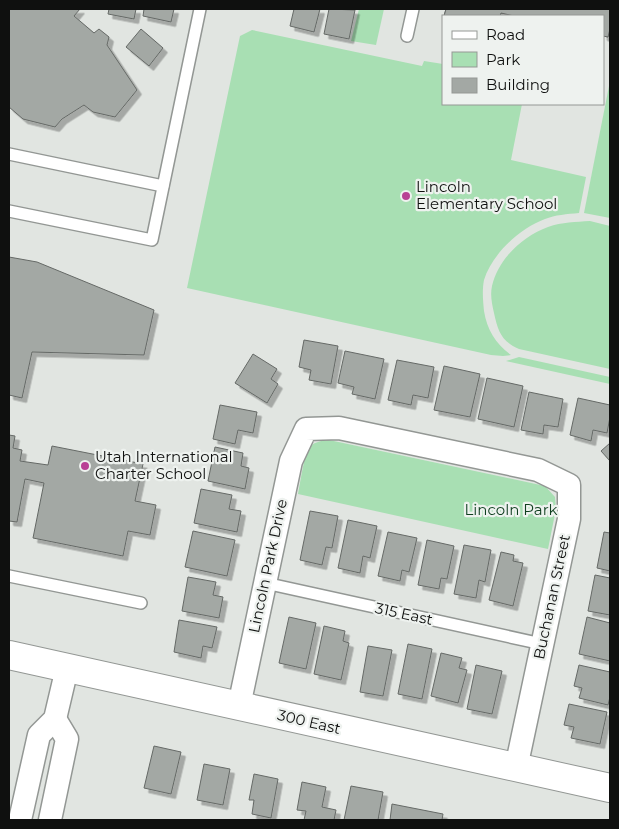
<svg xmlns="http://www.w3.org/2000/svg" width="619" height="829" font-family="Montserrat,sans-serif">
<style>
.green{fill:#a8dfb3}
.building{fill:#a3a8a4;stroke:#656966;filter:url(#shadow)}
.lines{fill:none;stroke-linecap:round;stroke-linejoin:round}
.service-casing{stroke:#939794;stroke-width:14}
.minor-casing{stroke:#939794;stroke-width:25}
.tertiary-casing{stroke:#939794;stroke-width:30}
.service{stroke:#fff;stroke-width:11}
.minor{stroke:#fff;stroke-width:22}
.tertiary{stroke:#fff;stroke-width:28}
.poi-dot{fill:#b94095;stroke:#eef2ef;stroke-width:2}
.labels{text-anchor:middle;stroke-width:4.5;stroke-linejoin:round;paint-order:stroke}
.poi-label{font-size:15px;fill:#0f100f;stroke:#eef2ef;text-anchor:start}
.park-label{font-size:15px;fill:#0f3f1f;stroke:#eef2ef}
.street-label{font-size:15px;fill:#0f100f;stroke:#eef2ef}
</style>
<defs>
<filter id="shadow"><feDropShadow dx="4.5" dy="4.5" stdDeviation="0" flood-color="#0004"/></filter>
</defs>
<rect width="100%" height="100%" fill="#e1e5e1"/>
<g class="green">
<path d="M359,9H384L376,45L351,41Z"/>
<path d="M252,30L422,66L424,61L443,64V104H522L511,160L586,177L579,213C567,214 555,215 545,219C520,228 492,254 484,280C482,290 483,301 484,311C487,330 496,344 511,355L503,356L491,355L187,288L240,36Z"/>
<path d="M610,81V218L584,213Z"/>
<path d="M590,221L610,226V369L519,349C501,341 498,331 494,313C492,304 490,295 492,286C498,259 523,236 548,227C562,222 576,222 590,221Z"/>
<path d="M519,357L610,377V384L506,361Z"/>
<path d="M329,440L545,486L555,497L556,509L548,549L298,494C300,485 304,456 308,450C312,442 320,441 329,440Z"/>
</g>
<g class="building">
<path d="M9,9H80L74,16L94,33L99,29L109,37L107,45L137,90L115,117L93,112L84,105L62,119L55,127L23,119L9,107Z"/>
<path d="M109,9H136L134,19L108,14Z"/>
<path d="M144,9H174L171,22L143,16Z"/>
<path d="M294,9H320L314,32L290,26Z"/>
<path d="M329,9L355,10L349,39L324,34Z"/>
<path d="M446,9H610V29L608,37L603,36V16H514L501,13L500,16H444Z"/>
<path d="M446,9H610V29L608,37L603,36V16H514L501,13L500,16H444Z"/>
<path d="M141,29L163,48L149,66L126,47Z"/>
<path d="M9,257L37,262L154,310L144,355L32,352L22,398L9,395Z"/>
<path d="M304,340L338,346L331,384L309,380L311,370L299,367Z"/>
<path d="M345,351L384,359L375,399L352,394L354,387L338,383Z"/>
<path d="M253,354L277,369L271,379L278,384L267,403L235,383Z"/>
<path d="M397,360L434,367L428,398L413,395L411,405L388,400Z"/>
<path d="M444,366L480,374L470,417L434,410Z"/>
<path d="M487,378L523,386L514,427L478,419Z"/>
<path d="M529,392L563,399L558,427L544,425L543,434L521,430Z"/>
<path d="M578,398L610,405V417L607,433L593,430L591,441L570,435Z"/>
<path d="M220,405L257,412L253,433L238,430L235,444L213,439Z"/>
<path d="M9,435L15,436L13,448L22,450L20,461L48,465L52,446L143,464L135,501L156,505L150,535L128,531L123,556L33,538L44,483L25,479L17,522L9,521Z"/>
<path d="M610,443V461L601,451Z"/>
<path d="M215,447L243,453L241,466L249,468L245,489L208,481Z"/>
<path d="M201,489L232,495L229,509L241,511L237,532L194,523Z"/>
<path d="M310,511L338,516L332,548L326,547L322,565L300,560Z"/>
<path d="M348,520L377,526L370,558L363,556L360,573L338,568Z"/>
<path d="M193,531L235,540L227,576L185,567Z"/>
<path d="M388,532L417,538L409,572L402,570L400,581L378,576Z"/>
<path d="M604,532L610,533V571L597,568Z"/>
<path d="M427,540L454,546L447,579L441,578L439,589L418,585Z"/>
<path d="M464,545L491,550L485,582L479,580L476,598L454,594Z"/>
<path d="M501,552L514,555L513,561L523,563L513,606L489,600Z"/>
<path d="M595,575L610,578V615L588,611Z"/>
<path d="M188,577L216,582L213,595L223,597L219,618L182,611Z"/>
<path d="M289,617L316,623L306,669L279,663Z"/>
<path d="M587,617L610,623V661L579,654Z"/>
<path d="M179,620L217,627L212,648L203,646L201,658L174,652Z"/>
<path d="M324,626L345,631L343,641L349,643L341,680L314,674Z"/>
<path d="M408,644L432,649L422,699L398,694Z"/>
<path d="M368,646L392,650L383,696L360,692Z"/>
<path d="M441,653L462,658L459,668L467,670L458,703L431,696Z"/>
<path d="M476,665L502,671L492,714L467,709Z"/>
<path d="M579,665L610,672V697L608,705L579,698L582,688L574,686Z"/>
<path d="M569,704L607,712L600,744L571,738L574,727L564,725Z"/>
<path d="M154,746L181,752L171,794L144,788Z"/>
<path d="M204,764L230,769L223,805L197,800Z"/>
<path d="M254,774L278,779L271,818L252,814L254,800H249Z"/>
<path d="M302,782L326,787L322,807L336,810L334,820H304L306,811L297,810Z"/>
<path d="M351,786L383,792L378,820H344Z"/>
<path d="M392,804L443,814L442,820H390Z"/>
</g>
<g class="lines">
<g class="service-casing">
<g id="service">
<path d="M407,36L413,9"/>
<path d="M9,154L163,186"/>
<path d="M9,211L152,240L200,9"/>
<path d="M9,576L141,603"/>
<path d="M265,583L542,644"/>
</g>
</g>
<g class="minor-casing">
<g id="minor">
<path d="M239,706L291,461L306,429L339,428L538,470L569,485V519L516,768"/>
<path d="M20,820L39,735L55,719L67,668"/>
<path d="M50,820L67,739L55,719"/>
</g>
</g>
<g class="tertiary-casing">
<path id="tertiary" d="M9,655L610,788"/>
</g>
<use href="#service" class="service"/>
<use href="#minor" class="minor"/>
<use href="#tertiary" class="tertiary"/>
</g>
<g class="poi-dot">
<circle cx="406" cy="196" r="5"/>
<circle cx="85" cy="466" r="5"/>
</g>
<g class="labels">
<g class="poi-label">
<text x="416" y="192">Lincoln<tspan x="416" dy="17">Elementary School</tspan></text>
<text x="95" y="462">Utah International<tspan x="95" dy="17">Charter School</tspan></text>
</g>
<g class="park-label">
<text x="511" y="515">Lincoln Park</text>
</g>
<g class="street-label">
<text transform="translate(268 566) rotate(-78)" y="5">Lincoln Park Drive</text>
<text transform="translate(552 597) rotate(-78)" y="5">Buchanan Street</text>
<text transform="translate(404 614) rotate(12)" y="5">315 East</text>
<text transform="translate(309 722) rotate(13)" y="5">300 East</text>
</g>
</g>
<rect width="619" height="829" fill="none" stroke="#0f100f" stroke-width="20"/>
<rect x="442" y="15" width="162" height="90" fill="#eef2ef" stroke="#959895"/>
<rect x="452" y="31" width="25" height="8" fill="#ffffff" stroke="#959895"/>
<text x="486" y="40" font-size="15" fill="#0f100f">Road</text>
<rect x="452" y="52" width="25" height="15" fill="#a8dfb3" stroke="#959895"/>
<text x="486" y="65" font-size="15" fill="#0f100f">Park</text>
<rect x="452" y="78" width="25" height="15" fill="#a3a8a4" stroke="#959895"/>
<text x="486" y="90" font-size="15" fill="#0f100f">Building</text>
</svg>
